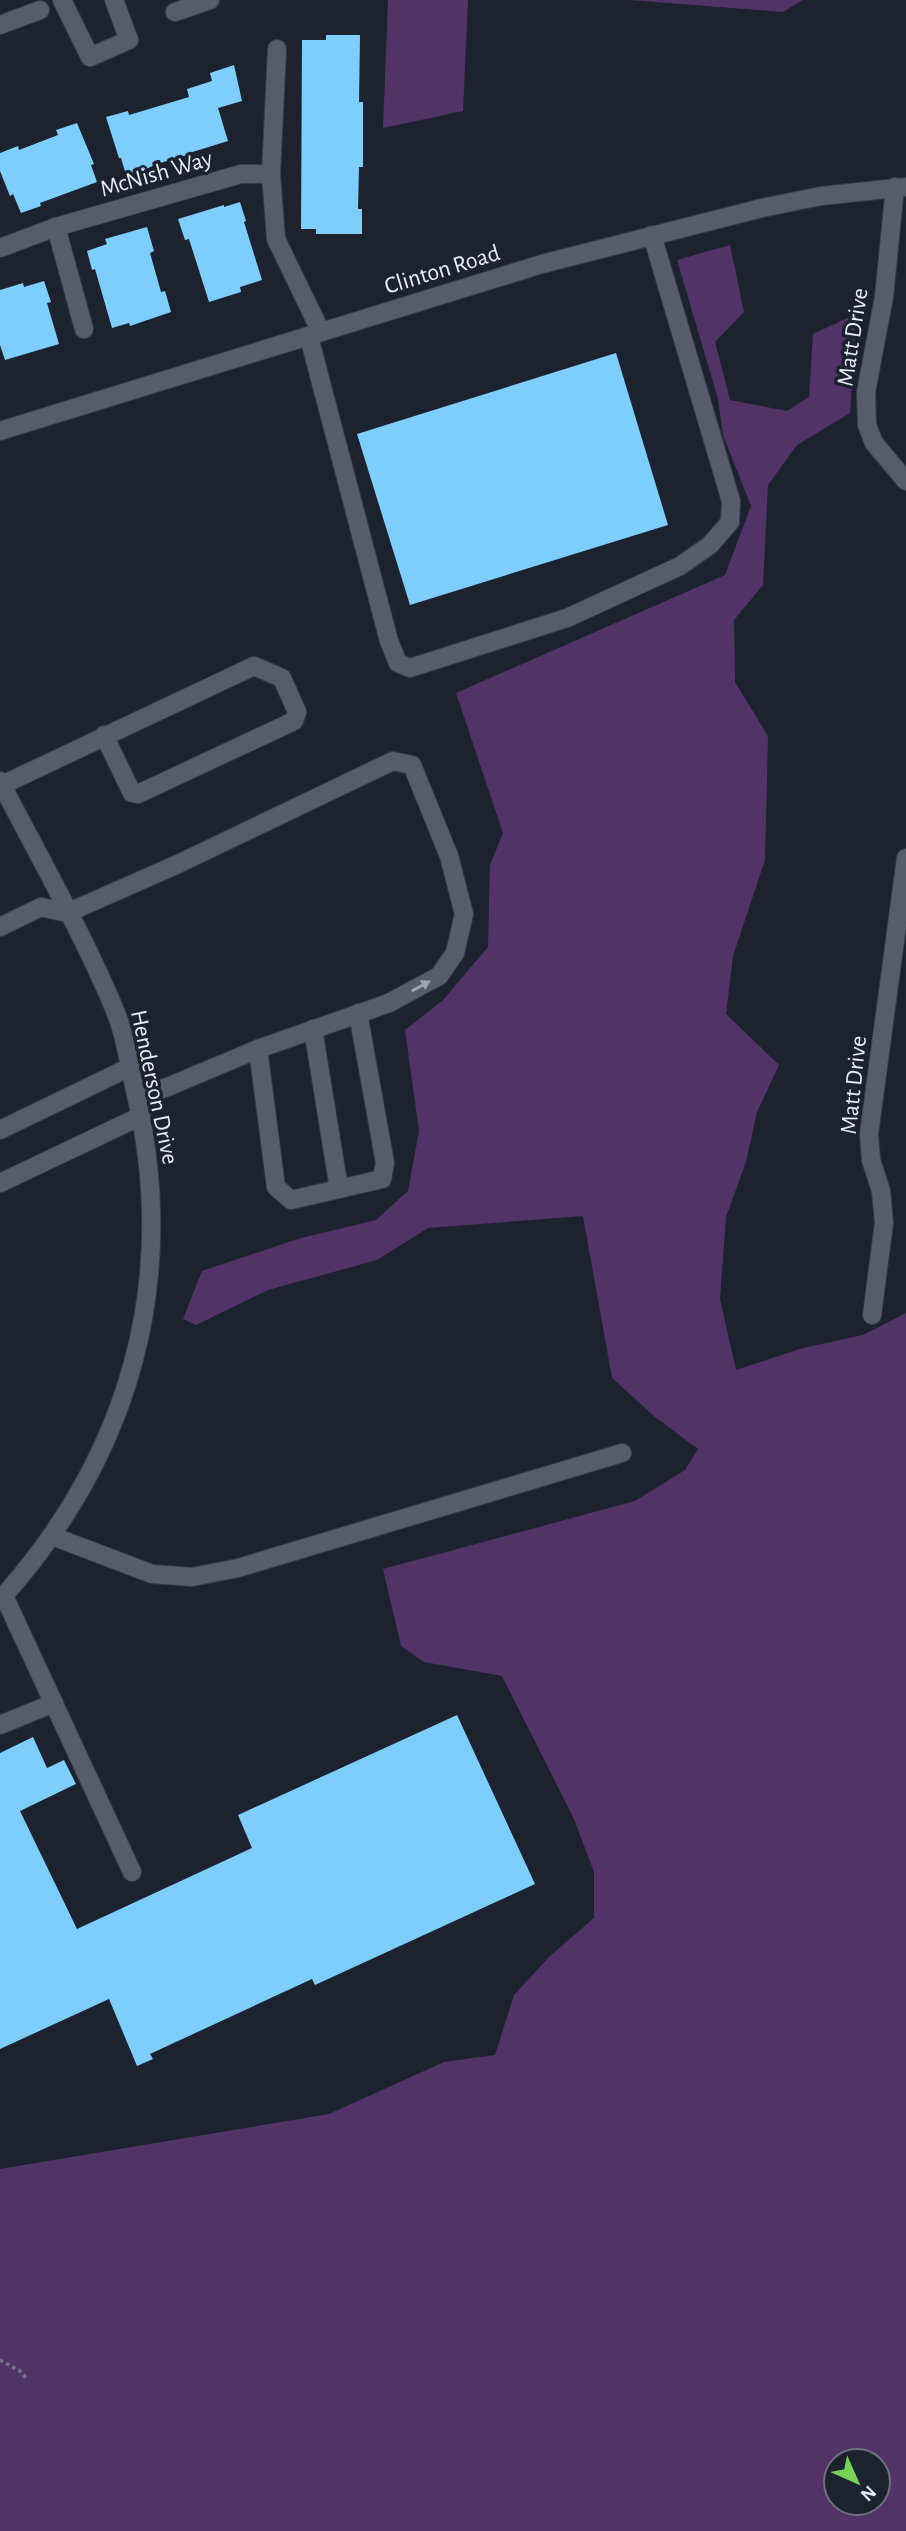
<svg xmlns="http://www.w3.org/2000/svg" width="906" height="2531" font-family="'Alegreya Sans',sans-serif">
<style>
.green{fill:#523367;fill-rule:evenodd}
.building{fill:#7dcdfd}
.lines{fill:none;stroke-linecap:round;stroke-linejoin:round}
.minor-casing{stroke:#383d48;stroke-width:20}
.path{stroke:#727883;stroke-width:3.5;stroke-dasharray:3.5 3.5;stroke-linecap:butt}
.minor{stroke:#555d6c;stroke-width:18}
.oneway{fill:#9ea4b0}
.labels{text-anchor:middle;stroke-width:7;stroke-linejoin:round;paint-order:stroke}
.street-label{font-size:24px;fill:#e7ecf5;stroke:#1c232f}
</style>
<rect width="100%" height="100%" fill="#1c232f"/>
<g class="green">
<path d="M388,0H468L463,111L383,128Z"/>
<path d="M630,0H803L783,12Z"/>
<path d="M730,245L744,312L715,342L730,400L787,411L809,397L813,334L856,314L850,413L797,445L768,485L763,585L734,620L735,682L768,736L765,860L733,956L726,1014L779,1065L757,1112L746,1162L726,1217L720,1299L736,1370L803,1348L863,1335L906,1313V2531H0V2169L329,2114L444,2062L495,2055L514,1995L550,1956L594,1918V1872L574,1819L502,1676L424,1662L401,1646L383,1569L635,1501L685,1470L698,1449L654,1416L612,1378L583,1216L428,1228L377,1260L268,1290L196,1325L183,1319L202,1271L301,1238L376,1220L408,1191L419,1131L405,1030L443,1000L488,947L490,865L503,833L456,693L725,575L751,506L723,435L718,399L677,260ZM878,2461V2503H836V2461Z"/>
</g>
<g class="building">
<path d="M326,35H360L359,102H363V167H359L358,209H362V234H316V229H301L302,40H326Z"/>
<path d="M234,65L242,101L218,108L228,141L186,154L187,155L157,164L146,169V172L127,178L121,158H119L106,117L128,111L129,115L189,97L187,89L212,81L210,73Z"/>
<path d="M77,123L94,164L91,165L97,182L40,203L41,206L21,213L13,194L10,196L0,171V153L18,146L19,150L58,135L56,130Z"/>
<path d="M240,202L246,221L244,222L262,280L240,287L241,292L209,302L189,239L185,240L178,219L224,205V207Z"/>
<path d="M147,227L154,251L150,253L161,292L165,291L171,312L130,326L129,323L112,328L95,269L92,270L87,251L107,244L105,239Z"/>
<path d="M44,281L51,302L47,303L59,344L5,360L0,345V290L23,283L24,287Z"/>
<path d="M616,353L668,525L410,605L357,434Z"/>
<path d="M457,1715L535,1884L315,1985L312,1979L150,2054L153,2059L137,2066L109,1999L0,2049V1753L33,1737L47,1768L64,1760L76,1784L20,1811L77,1929L252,1848L238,1815Z"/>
</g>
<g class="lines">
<g class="minor-casing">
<g id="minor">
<path d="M62,0L90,57L129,40L114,0"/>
<path d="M175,12L210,0"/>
<path d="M0,25L40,10"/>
<path d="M271,174L277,49"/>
<path d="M895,187L884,297L866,392L867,425L874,443L906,481"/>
<path d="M56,227L84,329"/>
<path d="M0,248L56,227L241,174H271L276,239L321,332"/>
<path d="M309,337L389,641L398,663L410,668L567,618L680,566L710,545L730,522L731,501L652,235"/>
<path d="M0,431L542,264L762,208L821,196L906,187"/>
<path d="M0,781C39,857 84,935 116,1013C126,1037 129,1066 135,1090C180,1281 130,1456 0,1600"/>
<path d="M2,785L254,666L282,678L297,712L294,721L138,794L132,793L104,735"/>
<path d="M0,927L41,907L67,913L178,864L393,761L412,765L449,856L464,914L455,953L439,976L389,1003L258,1049"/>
<path d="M313,1029L339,1189"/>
<path d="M137,1096L165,1088L258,1049L276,1187L291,1200L382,1179L385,1163L358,1013"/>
<path d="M0,1130L130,1067"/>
<path d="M0,1183L141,1116"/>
<path d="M872,1315L884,1223L881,1191L871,1160L869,1134L906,858"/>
<path d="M52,1536L152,1574L192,1577L238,1568L622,1453"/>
<path d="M4,1596L132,1872"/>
<path d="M0,1725L54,1703"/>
</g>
</g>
<path class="path" d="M0,2360L20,2371L27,2379"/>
<use href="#minor" class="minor"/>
</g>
<defs><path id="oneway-solid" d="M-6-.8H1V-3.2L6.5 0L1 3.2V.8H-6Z" transform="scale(1.75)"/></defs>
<use class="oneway" href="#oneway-solid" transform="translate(421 986) rotate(-29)"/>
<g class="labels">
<g class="street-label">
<text transform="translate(156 173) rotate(-16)" y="8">McNish Way</text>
<text transform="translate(442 269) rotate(-17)" y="8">Clinton Road</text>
<text transform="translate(852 337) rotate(-81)" y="8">Matt Drive</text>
<text transform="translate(853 1085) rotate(-84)" y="8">Matt Drive</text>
<text transform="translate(155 1087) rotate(78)" y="8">Henderson Drive</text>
</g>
</g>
<g transform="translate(857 2482) rotate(135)"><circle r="33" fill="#1c232f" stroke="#6d737e" stroke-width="2"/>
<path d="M0-5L12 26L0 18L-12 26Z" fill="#78d258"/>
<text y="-10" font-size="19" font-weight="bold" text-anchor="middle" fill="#e7ecf5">N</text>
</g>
</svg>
